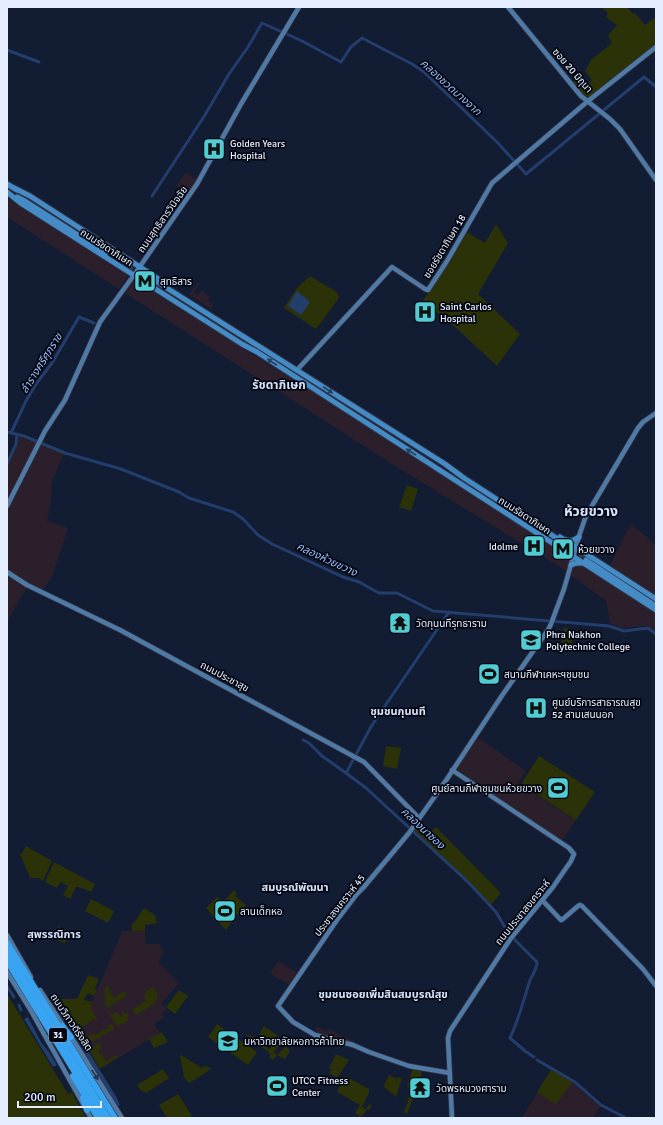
<svg xmlns="http://www.w3.org/2000/svg" width="663" height="1125" font-family="Signika,'Noto Sans Thai',sans-serif">
<style>
.commercial{fill:#2b1f2c}
.green{fill:#2c3207}
.water{fill:#233d6d}
.lines{fill:none;stroke-linecap:round;stroke-linejoin:round}
.canal{stroke:#233d6d;stroke-width:3}
.primary-tunnel{stroke:#323c51;stroke-width:5;stroke-dasharray:5 2.5;stroke-linecap:butt}
.secondary-casing{stroke:#2f3448;stroke-width:6}
.primary-casing{stroke:#2f3448;stroke-width:7}
.highway-casing{stroke:#2f3448;stroke-width:8}
.secondary{stroke:#5079a4;stroke-width:4.5}
.primary{stroke:#458bc5;stroke-width:5}
.highway{stroke:#37a3f1;stroke-width:6}
.oneway{fill:#214262}
.oneway2{fill:#22354c}
.labels{text-anchor:middle;stroke-width:3.5;stroke-linejoin:round;paint-order:stroke}
.shield{fill:#040711;stroke:#a2a9b7;stroke-width:1}
.shield-label{font-size:9px;font-weight:bold;fill:#e5eefe}
.street-label{font-size:10px;fill:#e5eefe;stroke:#040711}
.poi-label{font-size:10px;fill:#e5eefe;stroke:#040711;text-anchor:start}
.water-label{font-size:11px;font-style:italic;fill:#9cbffc;stroke:#040711}
.neighbourhood-label{font-size:11px;font-weight:bold;fill:#d5e2fc;stroke:#040711}
.quarter-label{font-size:12px;font-weight:bold;fill:#d5e2fc;stroke:#040711}
.district-label{font-size:14px;font-weight:bold;fill:#d5e2fc;stroke:#040711}
</style>
<rect width="100%" height="100%" fill="#121c33"/>
<g class="commercial">
<path d="M186,172L197,180L187,194L176,186Z"/>
<path d="M7,198L128,275L119,289L7,217Z"/>
<path d="M134,280L427,464L656,612V630L649,627L644,626L622,628L610,623L606,601L572,576L565,570L392,464L125,293Z"/>
<path d="M198,282L200,284L194,292L198,295L202,290L210,297L207,300L213,305L211,309L189,295Z"/>
<path d="M19,436L64,453L52,482L51,503L47,521L68,528L51,579L39,594L26,588L7,622V467L18,443Z"/>
<path d="M631,524L656,545V595L609,567Z"/>
<path d="M476,736L526,771L518,783L576,820L562,841L456,769Z"/>
<path d="M145,930L146,944H160L163,952L158,962L179,983L161,1004L167,1009L162,1013L164,1017L154,1024L160,1033L100,1069L57,999L76,998L92,1002L122,931Z"/>
<path d="M278,961L299,973L290,985L272,975L271,972Z"/>
<path d="M317,1027L327,1031L328,1029L355,1042L354,1044L315,1033Z"/>
<path d="M551,1070L569,1079L594,1101L601,1105L593,1118H522Z"/>
</g>
<g class="green">
<path d="M601,7H627L633,14L635,13L645,25L654,18L656,20V45L589,99L583,94L572,83L577,79L582,84L585,82L587,85L592,80L585,71L591,60L612,43L608,35L617,25L606,17L608,13Z"/>
<path d="M496,224L508,243L478,294L520,334L497,366L455,327L423,301L465,231L485,243Z"/>
<path d="M310,276L337,292L339,298L316,329L284,308L297,288Z"/>
<path d="M407,485L418,489L411,511L399,507Z"/>
<path d="M564,628L574,630L571,648L561,646Z"/>
<path d="M386,746L401,748L397,769L383,766Z"/>
<path d="M539,756L595,792L576,820L521,784Z"/>
<path d="M420,820L432,831L436,827L501,893L491,905L447,862L413,830Z"/>
<path d="M26,846L52,861L43,881L39,878H30L20,854H22Z"/>
<path d="M54,862L95,884L91,892L82,888L76,887L70,899L63,895L68,886L60,882L57,888L45,882Z"/>
<path d="M234,890L237,893L235,896L246,905L239,915L237,914L226,930L206,908L217,897L223,902Z"/>
<path d="M91,899L114,911L108,923L85,911Z"/>
<path d="M144,908L155,915L157,923L145,925V930L132,931L131,925C137,921 139,914 144,908Z"/>
<path d="M58,927L70,931L66,942L64,943L50,937L52,932L56,933Z"/>
<path d="M88,975L99,979L95,989L97,990L94,996L88,993L84,1000L92,1002L91,1008L97,1020L96,1021L94,1019L82,1027L83,1029L81,1033L85,1037L94,1034L95,1035L110,1027L109,1025L110,1024H113L114,1027L113,1030L85,1045L57,999H77Z"/>
<path d="M107,985H108L110,991L114,998L124,991L126,996L107,1008L111,1015L117,1012L121,1017L123,1016L122,1012L123,1011L125,1014L128,1013L129,1016L127,1017L128,1021L118,1026H117C109,1014 105,1009 105,995C105,990 104,988 107,985Z"/>
<path d="M151,988H154C158,993 159,997 156,1002L137,1015H136L132,1010L146,1001L143,995L147,994L145,992Z"/>
<path d="M179,990L188,996L175,1014L166,1007Z"/>
<path d="M7,994L68,1094L72,1092L80,1108L87,1118H7Z"/>
<path d="M217,1024L257,1052L248,1065L208,1037Z"/>
<path d="M264,1026L278,1036V1039L282,1042L274,1052L277,1055L286,1046L290,1051L285,1059L277,1055L273,1060L269,1057L270,1055L269,1052L260,1046L261,1044L245,1035C258,1036 262,1038 268,1049L271,1048L267,1041L259,1035Z"/>
<path d="M162,1032L168,1042L154,1048L149,1039Z"/>
<path d="M98,1043L102,1045L99,1050V1055L102,1054L106,1061L115,1056H119L100,1069L89,1050L93,1048Z"/>
<path d="M336,1054L349,1060L337,1078L329,1073L332,1069L329,1068Z"/>
<path d="M181,1055L202,1068L204,1066L211,1068L207,1072L189,1083L184,1077L180,1056Z"/>
<path d="M413,1068L422,1070L421,1078L407,1114L404,1112L412,1089L407,1087Z"/>
<path d="M163,1069L169,1078L146,1093L141,1091L137,1085Z"/>
<path d="M551,1070L569,1079L572,1082L556,1104L537,1092Z"/>
<path d="M389,1075L397,1079L398,1077L402,1078L396,1097L385,1088L384,1085Z"/>
<path d="M345,1076L369,1089V1093L362,1107L366,1109L369,1104L372,1106L369,1110L367,1109L362,1117L355,1113L360,1105L337,1092Z"/>
<path d="M178,1094L192,1116L189,1118H167L159,1105Z"/>
</g>
<g class="water">
<path d="M297,291L310,302L301,315L288,306Z"/>
<path d="M54,996L83,1044L81,1045L82,1048L80,1047L65,1021L63,1020L49,1000Z"/>
<path d="M28,1017L41,1042L49,1052L57,1065L53,1067L24,1019Z"/>
<path d="M86,1051H88L117,1098L120,1105L117,1107L84,1054V1053Z"/>
</g>
<g class="lines">
<g class="canal">
<path d="M7,50L39,62"/>
<path d="M152,196L205,115L229,74L248,47L262,23L300,40L341,62L351,47L362,38L412,64L424,72L497,142L526,174L644,77L656,87"/>
<path d="M7,432L24,436L65,453L121,469L179,492L189,498L233,512L243,519L258,535L272,544L343,577L359,582L379,593H397L433,611L609,626L624,631L648,628L656,634"/>
<path d="M11,433L26,401L36,384L52,363L79,317L94,323"/>
<path d="M7,464L16,444L17,435"/>
<path d="M449,612L372,725L346,773L366,788L468,882L496,912L506,929L513,938L537,962C537,969 533,974 530,980C524,999 519,1019 510,1038L525,1051L534,1057"/>
<path d="M303,740L309,743L322,756L346,773"/>
<path d="M7,986L14,997"/>
<path d="M19,1005L21,1010"/>
<path d="M80,1042L87,1054"/>
<path d="M537,1060L575,1082L601,1105L626,1118"/>
</g>
<g class="primary-tunnel">
<path d="M122,263L149,280"/>
<path d="M561,541L587,558"/>
</g>
<g class="secondary-casing">
<g id="secondary">
<path d="M508,7L581,96L610,119L620,129L656,180"/>
<path d="M297,370L392,267L425,289L428,290L447,261L492,183L588,101L656,47"/>
<path d="M7,506L45,431L65,400L100,322L134,275L197,184L241,104L299,7"/>
<path d="M7,572L27,585L120,630L364,762L419,818"/>
<path d="M542,900L561,920L563,919L578,906L580,905L582,906L643,969L656,986"/>
<path d="M7,935L31,977"/>
<path d="M7,972L30,1009L91,1118"/>
<path d="M40,990L64,1027"/>
<path d="M70,1035L122,1118"/>
<path d="M450,1073L409,1066L369,1052L353,1045L315,1035L293,1022L278,1006L337,920L357,894L363,888L409,833L447,779L501,697L548,630L551,624L564,589L580,533L586,516L638,428L643,422L656,413"/>
<path d="M452,1118L448,1038L450,1031L511,938L553,887L571,861L574,854L569,848L452,770"/>
</g>
</g>
<g class="primary-casing">
<g id="primary">
<path d="M7,184L17,190"/>
<path d="M14,188L30,196L157,278"/>
<path d="M7,192L22,204L242,344L257,352L656,610"/>
<path d="M17,197L25,201L106,253"/>
<path d="M151,278L445,464L464,478L561,541"/>
<path d="M560,537L656,599"/>
<path d="M566,540L572,541L579,537"/>
<path d="M586,560L656,606"/>
<path d="M571,565L577,563H582"/>
</g>
</g>
<g class="highway-casing">
<g id="highway">
<path d="M7,943L115,1118"/>
<path d="M7,953L108,1118"/>
<path d="M7,961L103,1118"/>
<path d="M62,1026L71,1037"/>
<path d="M73,1076L98,1118"/>
<path d="M83,1098L87,1110"/>
</g>
</g>
<use href="#secondary" class="secondary"/>
<use href="#primary" class="primary"/>
<use href="#highway" class="highway"/>
</g>
<defs><path id="oneway-solid" d="M-6-.8H1V-3.2L6.5 0L1 3.2V.8H-6Z"/></defs>
<g class="oneway">
<use href="#oneway-solid" transform="translate(272 362) rotate(-147)"/>
<use href="#oneway-solid" transform="translate(328 390) rotate(33)"/>
<use href="#oneway-solid" transform="translate(411 452) rotate(-148)"/>
</g>
<use class="oneway2" href="#oneway-solid" transform="translate(95 1075) rotate(57)"/>
<defs>
<g id="hospital-square" transform="scale(1.15)"><rect x="-9" y="-9" width="18" height="18" rx="4" fill="#51ccd3" stroke="#040711"/><path d="M-5-5h3v3.5h4V-5h3V5h-3V1.5h-4V5h-3Z" fill="#111"/></g>
<g id="metro-square" transform="scale(1.15)"><rect x="-9" y="-9" width="18" height="18" rx="4" fill="#51ccd3" stroke="#040711"/><path d="M-5.5 5V-5H-3L0 0L3-5H5.5V5H3V-.5L0 4L-3-.5V5Z" fill="#111"/></g>
<g id="temple-square" transform="scale(1.15)"><rect x="-9" y="-9" width="18" height="18" rx="4" fill="#51ccd3" stroke="#040711"/><path d="M0-6L5-2H3V0L6.5 2.5H4V6H1.5V3h-3V6H-4V2.5H-6.5L-3 0V-2H-5Z" fill="#111"/></g>
<g id="university-square" transform="scale(1.15)"><rect x="-9" y="-9" width="18" height="18" rx="4" fill="#51ccd3" stroke="#040711"/><path d="M0-5L7-2L0 1L-7-2ZM-4 1L0 2.5L4 1V4Q0 6-4 4Z" fill="#111"/></g>
<g id="stadium-square" transform="scale(1.15)"><rect x="-9" y="-9" width="18" height="18" rx="4" fill="#51ccd3" stroke="#040711"/><path d="M0-5a6.5 5 0 1 0 0 10a6.5 5 0 1 0 0-10ZM-3.5-1.8h7v3.6h-7Z" fill="#111"/></g>
</defs>
<g fill-rule="evenodd">
<use href="#hospital-square" x="214" y="149"/>
<use href="#metro-square" x="145" y="281"/>
<use href="#hospital-square" x="425" y="312"/>
<use href="#hospital-square" x="534" y="546"/>
<use href="#metro-square" x="563" y="549"/>
<use href="#temple-square" x="400" y="623"/>
<use href="#university-square" x="531" y="640"/>
<use href="#stadium-square" x="489" y="674"/>
<use href="#hospital-square" x="536" y="708"/>
<use href="#stadium-square" x="558" y="788"/>
<use href="#stadium-square" x="225" y="911"/>
<use href="#university-square" x="228" y="1041"/>
<use href="#stadium-square" x="277" y="1086"/>
<use href="#temple-square" x="420" y="1088"/>
</g>
<g class="labels">
<rect class="shield" x="49" y="1028" width="18" height="14" rx="3"/>
<g class="shield-label">
<text x="58" y="1038">31</text>
</g>
<g class="street-label">
<text transform="translate(573 70) rotate(49)" y="4">ซอย 20 มิถุนา</text>
<text transform="translate(162 219) rotate(-55)" y="4">ถนนสุทธิสารวินิจฉัย</text>
<text transform="translate(444 246) rotate(-59)" y="4">ซอยรัชดาภิเษก 18</text>
<text transform="translate(107 247) rotate(33)" y="4">ถนนรัชดาภิเษก</text>
<text transform="translate(525 515) rotate(33)" y="4">ถนนรัชดาภิเษก</text>
<text transform="translate(225 676) rotate(28)" y="4">ถนนประชาสุข</text>
<text transform="translate(339 905) rotate(-52)" y="4">ประชาสงเคราะห์ 45</text>
<text transform="translate(522 912) rotate(-51)" y="4">ถนนประชาสงเคราะห์</text>
<text transform="translate(72 1022) rotate(56)" y="4">ถนนวิภาวดีรังสิต</text>
</g>
<g class="poi-label">
<text x="230" y="147">Golden Years<tspan x="230" dy="12">Hospital</tspan></text>
<text x="160" y="285">สุทธิสาร</text>
<text x="440" y="310">Saint Carlos<tspan x="440" dy="12">Hospital</tspan></text>
<text x="518" y="550" text-anchor="end">Idolme</text>
<text x="578" y="553">ห้วยขวาง</text>
<text x="416" y="627">วัดกุนนทีรุทธาราม</text>
<text x="546" y="638">Phra Nakhon<tspan x="546" dy="12">Polytechnic College</tspan></text>
<text x="504" y="678">สนามกีฬาเคหะฯชุมชน</text>
<text x="552" y="706">ศูนย์บริการสาธารณสุข<tspan x="552" dy="12">52 สามเสนนอก</tspan></text>
<text x="542" y="792" text-anchor="end">ศูนย์ลานกีฬาชุมชนห้วยขวาง</text>
<text x="240" y="915">ลานเด็กหอ</text>
<text x="244" y="1045">มหาวิทยาลัยหอการค้าไทย</text>
<text x="292" y="1084">UTCC Fitness<tspan x="292" dy="12">Center</tspan></text>
<text x="436" y="1092">วัดพรหมวงศาราม</text>
</g>
<g class="water-label">
<text transform="translate(451 87) rotate(42)" y="4">คลองชวดบางจาก</text>
<text transform="translate(41 363) rotate(-58)" y="4">ลำรางศรีศุภราช</text>
<text transform="translate(327 559) rotate(25)" y="4">คลองห้วยขวาง</text>
<text transform="translate(423 828) rotate(43)" y="4">คลองนาซอง</text>
</g>
<g class="neighbourhood-label">
<text x="398" y="715">ชุมชนกุนนที</text>
<text x="295" y="891">สมบูรณ์พัฒนา</text>
<text x="54" y="938">สุพรรณิการ</text>
<text x="383" y="998">ชุมชนซอยเพิ่มสินสมบูรณ์สุข</text>
</g>
<g class="quarter-label">
<text x="279" y="389">รัชดาภิเษก</text>
</g>
<g class="district-label">
<text x="591" y="516">ห้วยขวาง</text>
</g>
</g>
<rect width="663" height="1125" fill="none" stroke="#e5eefe" stroke-width="16"/>
<path d="M18 1101v6h83v-6" fill="none" stroke="#e5eefe" stroke-width="2"/>
<text x="24" y="1101" font-size="12" fill="#e5eefe" stroke="#040711" stroke-width="3" paint-order="stroke">200 m</text>
</svg>
